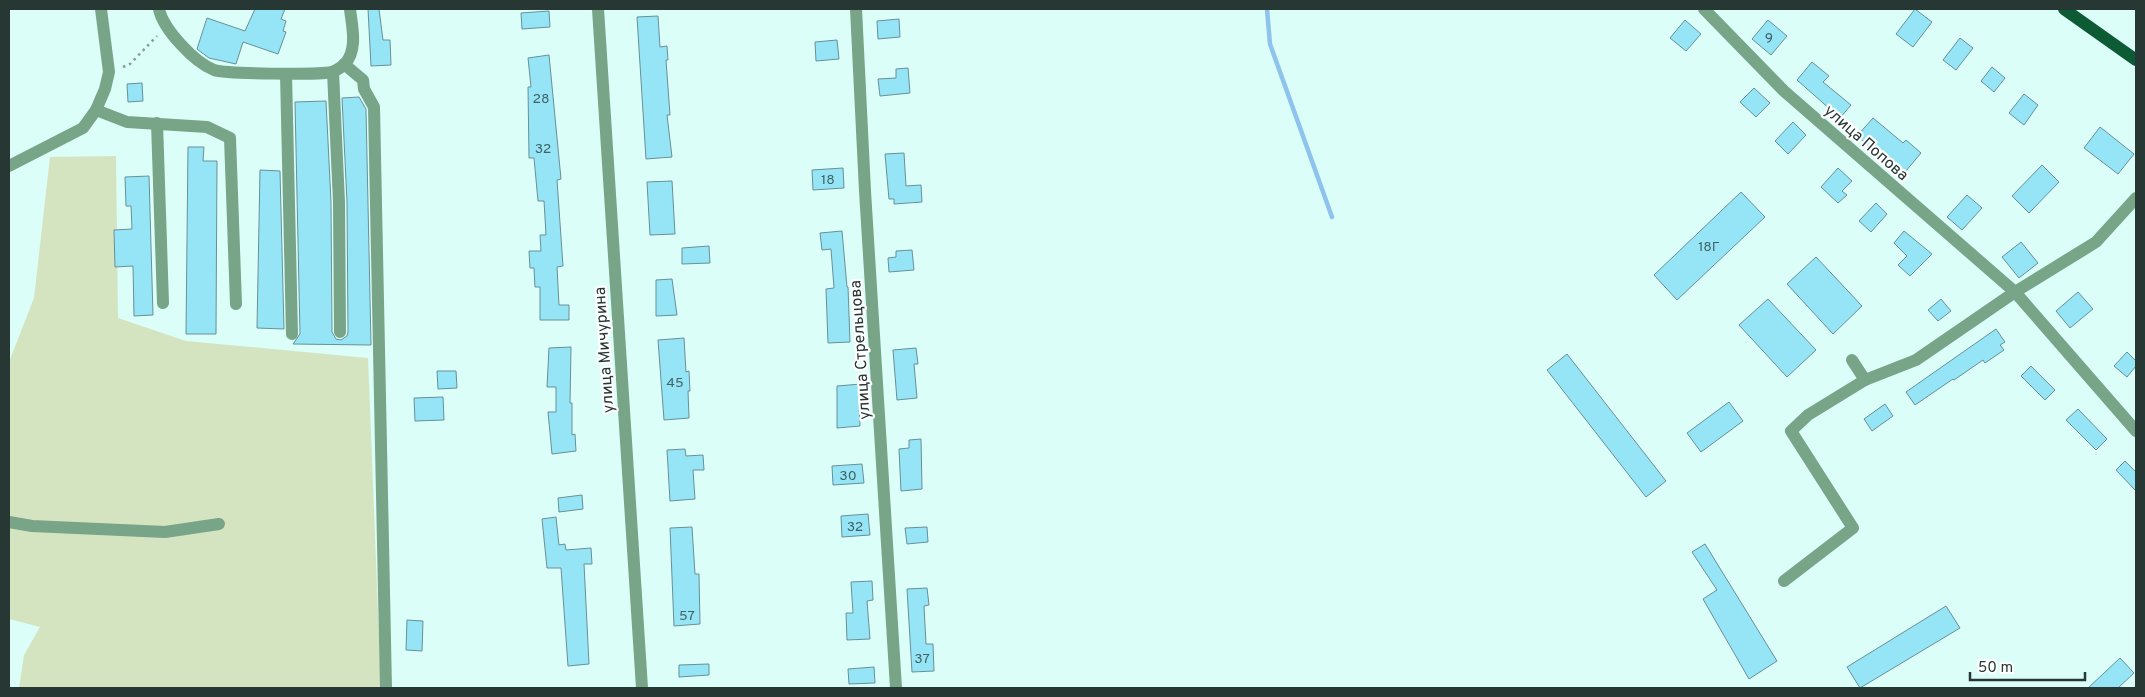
<svg xmlns="http://www.w3.org/2000/svg" width="2145" height="697" font-family="Overpass,sans-serif">
<style>
.green{fill:#d4e4c0}
.lines{fill:none;stroke-linecap:round;stroke-linejoin:round}
.stream{stroke:#8dc3ed;stroke-width:4.5}
.building{fill:#95e5f6;stroke:#689098}
.path{stroke:#849e9a;stroke-width:2.5;stroke-dasharray:2.5 4;stroke-linecap:butt}
.minor{stroke:#78a487;stroke-width:12}
.major{stroke:#0d5b35;stroke-width:12}
.labels{text-anchor:middle;stroke-width:4.5;stroke-linejoin:round;paint-order:stroke}
.number-label{font-size:14px;fill:#426264}
.street-label{font-size:16px;fill:#263734;stroke:#fff}
</style>
<rect width="100%" height="100%" fill="#dbfef8"/>
<path class="green" d="M116,156L118,318L186,341L368,358L381,688H19L24,655L40,627L9,619V362L34,298L50,157Z"/>
<g class="lines">
<path class="stream" d="M1267,9L1270,44L1332,217"/>
</g>
<g class="building">
<path d="M255,9H285L281,19L286,21L283,31L286,32L278,54L243,42L236,64L209,58L197,49L207,18L245,31Z"/>
<path d="M368,9H379L383,40H390L391,65L371,66Z"/>
<path d="M1915,9L1932,22L1913,47L1896,34Z"/>
<path d="M549,11L550,27L522,29L521,13Z"/>
<path d="M658,16L660,47L667,46L668,60H666L670,115H667L672,157L646,159L637,17Z"/>
<path d="M899,19L900,37L878,39L877,21Z"/>
<path d="M1685,20L1701,34L1686,51L1670,38Z"/>
<path d="M1768,20L1787,36L1771,55L1752,39Z"/>
<path d="M1960,38L1973,48L1956,70L1943,60Z"/>
<path d="M837,40L839,59L816,61L815,42Z"/>
<path d="M549,55L561,179L557,180L563,266L557,267L559,305H569V320H540V287H535L534,268H530L529,251H541L540,235H546L544,201H538L534,158H529L528,87H531L528,58Z"/>
<path d="M1812,62L1829,76L1823,82L1851,105L1840,118L1797,80Z"/>
<path d="M1992,67L2005,78L1994,92L1981,81Z"/>
<path d="M908,68L910,93L880,96L878,79L896,78V69Z"/>
<path d="M142,83L143,101L128,102L127,84Z"/>
<path d="M1754,88L1770,103L1756,117L1740,102Z"/>
<path d="M2024,94L2038,105L2024,125L2009,113Z"/>
<path d="M359,97L366,109L371,345L293,344L300,334L295,102L326,101L331,202L332,332L336,339L341,340L347,336L348,332L347,202L342,98Z"/>
<path d="M1873,118L1903,143L1906,140L1921,153L1900,178L1885,165L1888,162L1857,136Z"/>
<path d="M1793,122L1806,135L1788,154L1775,141Z"/>
<path d="M2100,127L2134,154L2118,174L2084,148Z"/>
<path d="M188,147H204L203,161H217L216,334H186Z"/>
<path d="M904,153L906,186L921,185L922,202L894,204V199H889L885,154Z"/>
<path d="M2042,165L2059,182L2029,213L2012,196Z"/>
<path d="M843,168L844,188L813,190L812,170Z"/>
<path d="M1838,168L1852,181L1842,191L1847,195L1838,203L1821,187Z"/>
<path d="M260,170L280,171L284,329L257,328Z"/>
<path d="M149,176L153,315L134,316L133,266L115,267L114,230L132,229L131,206H126L125,177Z"/>
<path d="M672,181L675,234L650,235L647,182Z"/>
<path d="M1741,192L1765,217L1677,300L1654,275Z"/>
<path d="M1967,195L1982,208L1962,230L1947,217Z"/>
<path d="M1876,203L1887,214L1871,232L1859,221Z"/>
<path d="M842,231L847,287H848L850,342L828,343L826,289L834,288L831,249L822,250L820,233Z"/>
<path d="M1904,231L1932,254L1910,276L1898,265L1907,256L1894,243Z"/>
<path d="M2021,242L2038,263L2019,278L2002,257Z"/>
<path d="M709,246L710,263L682,264V248Z"/>
<path d="M912,250L914,270L889,272L888,258L896,257V251Z"/>
<path d="M1816,257L1862,306L1833,334L1787,284Z"/>
<path d="M672,279L677,315L656,316V280Z"/>
<path d="M2078,292L2093,309L2070,328L2056,311Z"/>
<path d="M1768,299L1816,350L1787,377L1739,325Z"/>
<path d="M1941,299L1951,311L1938,321L1928,310Z"/>
<path d="M1996,329L2005,342L2000,345L2004,350L1985,363L1983,360L1954,380L1953,379L1915,405L1906,392Z"/>
<path d="M684,338L686,372L689,371L690,391H688L689,418L664,420L658,340Z"/>
<path d="M571,347L570,403H572V435L575,434L576,451L552,454L548,412H556V387H547L549,348Z"/>
<path d="M916,348L918,364H914L917,398L897,400L893,350Z"/>
<path d="M2127,352L2136,361V366L2127,377L2114,366Z"/>
<path d="M1567,354L1666,481L1646,497L1547,370Z"/>
<path d="M2031,366L2055,390L2045,400L2021,376Z"/>
<path d="M437,371H456L457,388L438,389Z"/>
<path d="M861,384L863,405H859L860,426L837,428V386Z"/>
<path d="M443,397L444,420L415,421L414,398Z"/>
<path d="M1729,402L1743,421L1701,452L1687,433Z"/>
<path d="M1885,404L1893,416L1872,431L1864,419Z"/>
<path d="M2078,409L2107,439L2096,450L2066,420Z"/>
<path d="M921,439L922,489L901,491L899,449L909,448V440Z"/>
<path d="M685,449L686,456L703,455L704,470H693L695,499L670,501L667,450Z"/>
<path d="M2125,461L2136,472V491L2116,470Z"/>
<path d="M862,464L864,483L833,485L832,466Z"/>
<path d="M582,495L583,509L559,512L558,498Z"/>
<path d="M868,514L870,535L842,537L841,516Z"/>
<path d="M556,517L559,545L565,544L566,550L591,548L592,564H584L589,664L568,666L561,568H547L542,519Z"/>
<path d="M692,527L695,574H699L700,624L674,626L670,528Z"/>
<path d="M927,527L928,542L907,544L905,528Z"/>
<path d="M1705,544L1777,661L1749,679L1703,599L1717,590L1692,552Z"/>
<path d="M872,581L873,600L867,601L870,639L847,640L846,613H853L851,582Z"/>
<path d="M927,588L929,605L924,606L926,644H933L934,671L912,672L907,589Z"/>
<path d="M1946,606L1960,628L1860,688L1847,667Z"/>
<path d="M407,620L423,621L422,651L406,650Z"/>
<path d="M2120,658L2134,673L2118,688H2088Z"/>
<path d="M709,664V675L679,677V665Z"/>
<path d="M874,667L875,683L849,684L848,669Z"/>
</g>
<g class="lines">
<path class="path" d="M123,67L130,64L157,36"/>
<g class="minor">
<path d="M159,9C163,29 194,62 214,70C226,74 317,75 332,72C335,71 342,67 345,64C358,49 352,27 350,9"/>
<path d="M598,9L642,688"/>
<path d="M856,9L865,191L896,688"/>
<path d="M1704,9L1784,91L2015,292L2136,431"/>
<path d="M344,64L363,80L364,89L374,107L386,688"/>
<path d="M333,72L339,202L340,332"/>
<path d="M286,74L292,334"/>
<path d="M96,110L127,122L207,127L230,138L236,304"/>
<path d="M157,123L163,303"/>
<path d="M9,166L83,128L96,110L105,89L109,72L101,9"/>
<path d="M1852,360L1865,380"/>
<path d="M9,522L32,526L165,532L219,524"/>
<path d="M1784,581L1853,528L1791,431L1808,415L1865,380L1916,360L2015,292L2096,242L2136,198"/>
</g>
<path class="major" d="M2064,9L2136,60"/>
</g>
<g class="labels">
<g class="number-label">
<text x="1769" y="42">9</text>
<text x="541" y="103">28</text>
<text x="543" y="153">32</text>
<text x="828" y="184">18</text>
<text x="1709" y="251">18Г</text>
<text x="675" y="387">45</text>
<text x="848" y="480">30</text>
<text x="855" y="531">32</text>
<text x="687" y="620">57</text>
<text x="922" y="663">37</text>
</g>
<g class="street-label">
<text transform="translate(1867 142) rotate(41)" y="6">улица Попова</text>
<text transform="translate(603 350) rotate(-94)" y="6">улица Мичурина</text>
<text transform="translate(859 350) rotate(-94)" y="6">улица Стрельцова</text>
</g>
</g>
<rect width="2145" height="697" fill="none" stroke="#263734" stroke-width="20"/>
<path d="M1970 672v8h115v-8" fill="none" stroke="#263734" stroke-width="2.5"/>
<text x="1978" y="672" font-size="15" fill="#263734" stroke="#ffffff" stroke-width="4" paint-order="stroke">50 m</text>
</svg>
